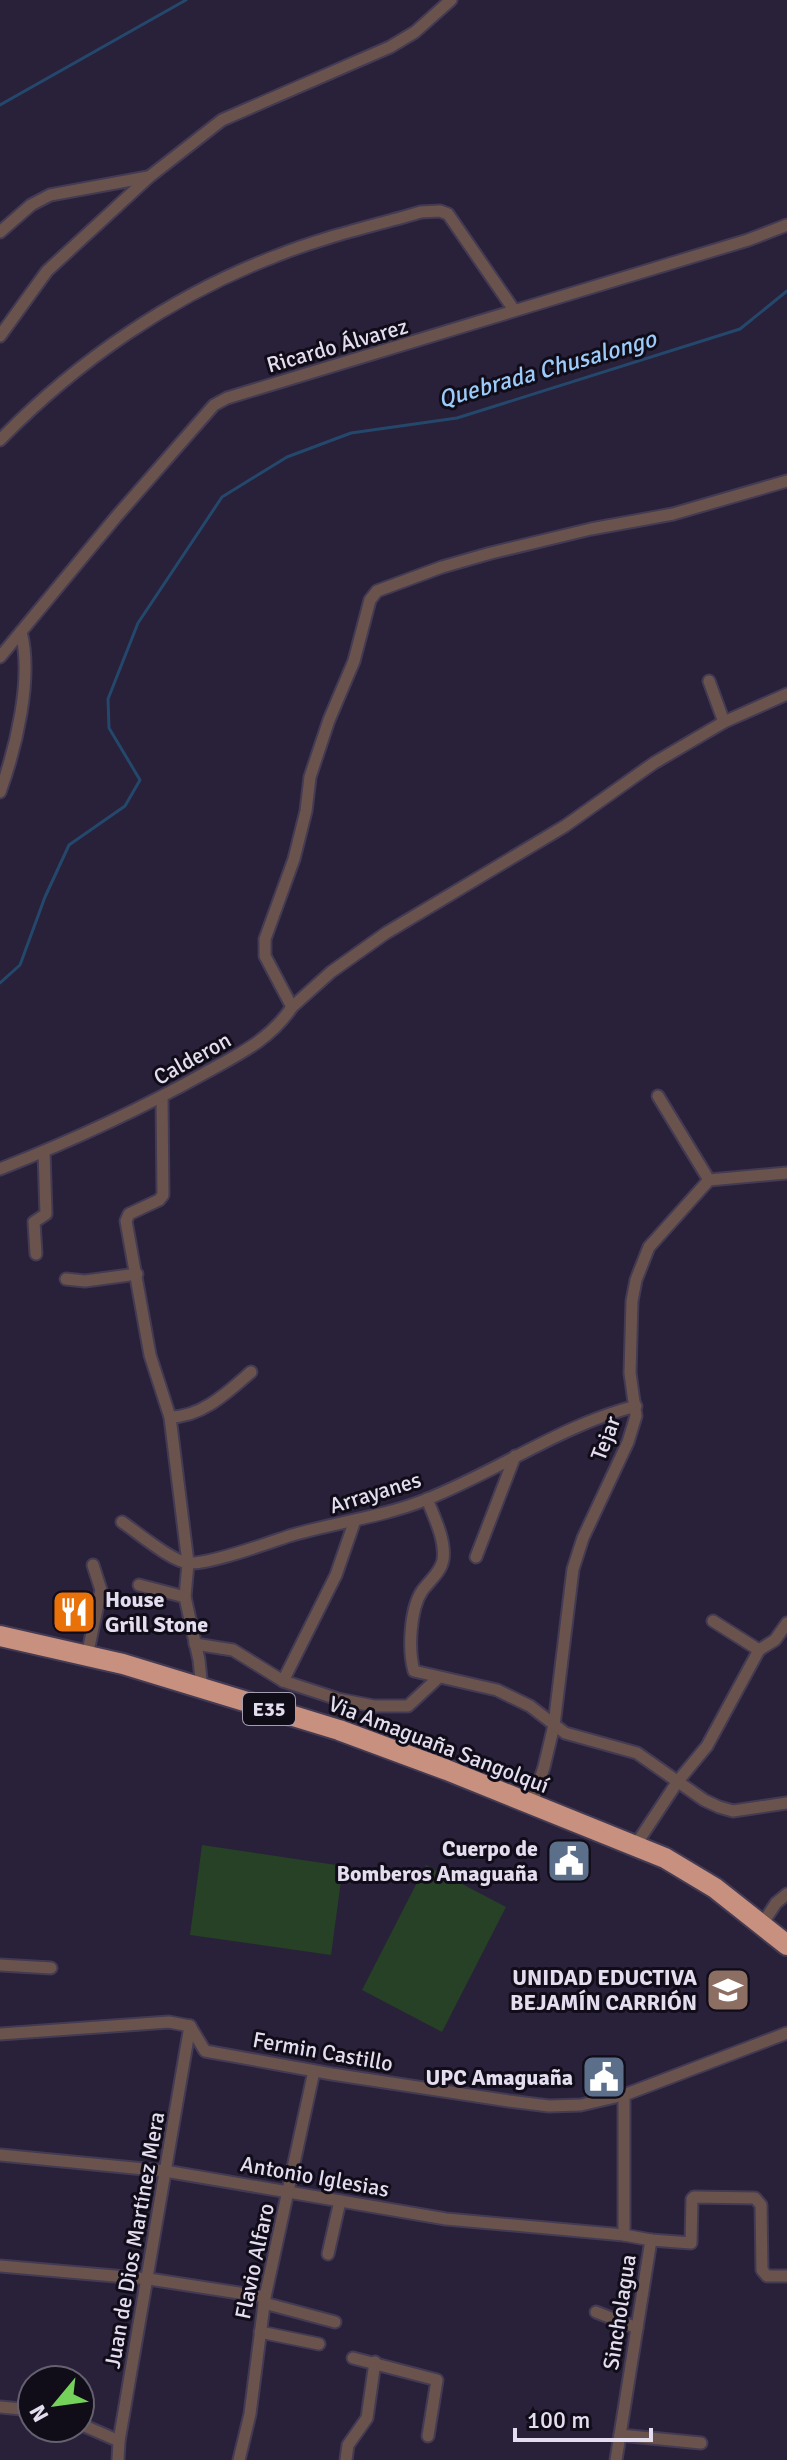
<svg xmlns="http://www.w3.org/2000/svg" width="787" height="2460" font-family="Signika,sans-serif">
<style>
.green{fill:#264125}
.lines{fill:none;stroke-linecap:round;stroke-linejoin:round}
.stream{stroke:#24486b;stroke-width:3}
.street-casing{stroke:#433a53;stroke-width:15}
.highway-casing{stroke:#433a53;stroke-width:24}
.street{stroke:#6a534c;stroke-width:11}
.highway{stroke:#c8907e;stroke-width:20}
.labels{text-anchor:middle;stroke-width:6;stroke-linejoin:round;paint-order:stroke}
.shield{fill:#100c18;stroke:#a49eae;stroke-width:2}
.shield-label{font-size:20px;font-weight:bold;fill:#e3ddef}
.street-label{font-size:22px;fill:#e3ddef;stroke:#100c18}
.poi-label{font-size:22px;font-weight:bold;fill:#e3ddef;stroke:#100c18;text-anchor:end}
.water-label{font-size:24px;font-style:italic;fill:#9ccaf9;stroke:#100c18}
</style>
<rect width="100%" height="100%" fill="#29203a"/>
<g class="green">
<path d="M202,1845L343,1866L331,1955L190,1935Z"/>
<path d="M426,1865L506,1907L442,2032L362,1990Z"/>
</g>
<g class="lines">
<g class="stream">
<path d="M0,105L186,0"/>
<path d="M0,983L20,965L45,897L69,845L125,806L140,780L109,728L108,699L138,623L222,497L287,457L351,433L457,418L740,329L787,291"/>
</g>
<g class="street-casing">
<g id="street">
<path d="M0,232L31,205L50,195L148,177"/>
<path d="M0,336L47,271L149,177L222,120L390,47L415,32L451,0"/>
<path d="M0,440C77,361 173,295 276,256C323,237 373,226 421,212L440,211L448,214L514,310"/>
<path d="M0,657L116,517L214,405L227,398L748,240L787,225"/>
<path d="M709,681L724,722"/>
<path d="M0,792C16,748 33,678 21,632"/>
<path d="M292,1007L331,972L386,933L565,826L654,763L724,722L787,694"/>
<path d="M658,1096L709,1180"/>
<path d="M162,1097L163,1195L159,1200L129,1214L126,1221L150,1355L170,1417L188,1563L185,1597L199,1660L202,1689"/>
<path d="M0,1169C71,1141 139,1110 205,1073C239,1054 270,1040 292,1007L265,956V939L294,859L306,811L310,777L329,720L354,661L370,600L377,591L442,567L491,553L591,529L673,514L787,481"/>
<path d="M36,1254L34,1222L46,1214L44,1152"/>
<path d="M66,1279L85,1281L137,1274"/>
<path d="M170,1417C202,1417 228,1392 251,1372"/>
<path d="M427,1499C434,1517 446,1540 443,1560C441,1572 429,1581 422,1591C410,1609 408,1650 414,1671L497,1690L530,1706L565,1733L637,1753L704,1800L719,1807L733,1811L787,1803"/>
<path d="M122,1522C137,1532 172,1562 189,1563C208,1565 268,1543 289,1536C335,1522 379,1518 425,1500C497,1472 561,1425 636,1406"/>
<path d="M476,1557L515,1456"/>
<path d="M139,1585L185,1597"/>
<path d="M713,1621L759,1650"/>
<path d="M195,1644L233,1650L283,1681L338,1699L374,1706H408L438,1678"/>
<path d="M87,1656L101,1590L93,1565"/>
<path d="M283,1681L336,1575L354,1523"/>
<path d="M532,1804L544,1767L554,1725L573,1569L583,1538L628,1442L636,1416L630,1373L632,1301L636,1280L649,1247L709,1180L787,1173"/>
<path d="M635,1846L678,1781L707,1746L759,1650L775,1640L787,1623"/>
<path d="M763,1923L776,1903L787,1894"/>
<path d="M0,1965L51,1968"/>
<path d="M190,2026L205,2051L332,2074L509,2101L549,2106L581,2105L624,2095L787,2033"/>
<path d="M0,2034L169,2022L190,2026"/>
<path d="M0,2155L165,2171L446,2219L624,2235"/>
<path d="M651,2240L691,2243L692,2199L694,2197L755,2198L761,2205L762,2270L767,2276H787"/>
<path d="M328,2254L340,2201"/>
<path d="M0,2266L149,2279L265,2297"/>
<path d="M264,2303L335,2322"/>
<path d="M596,2312L637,2328"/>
<path d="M260,2332L319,2344"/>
<path d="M353,2358L437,2380L428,2436"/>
<path d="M0,2407L32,2410"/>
<path d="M80,2424L119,2441"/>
<path d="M620,2435L701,2443"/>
<path d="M118,2460L119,2441L190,2026"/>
<path d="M239,2460L250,2414L265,2297L314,2071"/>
<path d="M346,2460L348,2445L367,2418L375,2362"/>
<path d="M616,2460L651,2240L624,2235V2095"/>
</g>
</g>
<g class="highway-casing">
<path id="highway" d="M0,1636L123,1664L339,1730L447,1770L665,1858L715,1888L787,1945"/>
</g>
<use href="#street" class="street"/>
<use href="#highway" class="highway"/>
</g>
<defs>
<g id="restaurant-square" transform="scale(2.3)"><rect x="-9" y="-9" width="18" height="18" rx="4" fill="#e8710a" stroke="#100c18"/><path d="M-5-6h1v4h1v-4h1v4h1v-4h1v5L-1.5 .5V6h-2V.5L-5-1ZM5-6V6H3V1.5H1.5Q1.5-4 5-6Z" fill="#fff"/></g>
<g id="civic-square" transform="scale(2.3)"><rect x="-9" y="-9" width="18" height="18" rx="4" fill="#5c6f8a" stroke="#100c18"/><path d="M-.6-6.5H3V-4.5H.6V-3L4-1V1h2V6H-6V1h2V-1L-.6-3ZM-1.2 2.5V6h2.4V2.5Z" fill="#fff"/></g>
<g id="school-square" transform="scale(2.3)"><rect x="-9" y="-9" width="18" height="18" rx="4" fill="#8d6e63" stroke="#100c18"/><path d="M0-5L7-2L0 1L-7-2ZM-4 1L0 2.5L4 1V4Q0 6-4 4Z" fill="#fff"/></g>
</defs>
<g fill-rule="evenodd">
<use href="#restaurant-square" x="74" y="1612"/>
<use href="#civic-square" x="569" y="1861"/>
<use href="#school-square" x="728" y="1990"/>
<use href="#civic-square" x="604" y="2077"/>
</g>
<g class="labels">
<rect class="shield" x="243" y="1693" width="52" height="32" rx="6"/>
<g class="shield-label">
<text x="269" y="1716">E35</text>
</g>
<g class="street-label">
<text transform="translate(337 345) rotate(-16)" y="8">Ricardo Álvarez</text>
<text transform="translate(192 1058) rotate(-29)" y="8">Calderon</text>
<text transform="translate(605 1438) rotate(-69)" y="8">Tejar</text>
<text transform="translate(375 1492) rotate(-17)" y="8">Arrayanes</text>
<text transform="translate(439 1744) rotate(21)" y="8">Via Amaguaña Sangolquí</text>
<text transform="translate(323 2051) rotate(10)" y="8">Fermin Castillo</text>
<text transform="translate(315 2176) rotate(10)" y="8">Antonio Iglesias</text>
<text transform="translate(134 2240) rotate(-80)" y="8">Juan de Dios Martínez Mera</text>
<text transform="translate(254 2261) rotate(-78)" y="8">Flavio Alfaro</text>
<text transform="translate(619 2312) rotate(-81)" y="8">Sincholagua</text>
</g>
<g class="poi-label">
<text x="105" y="1607" text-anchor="start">House<tspan x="105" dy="25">Grill Stone</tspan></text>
<text x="538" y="1856">Cuerpo de<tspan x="538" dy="25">Bomberos Amaguaña</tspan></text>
<text x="697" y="1985">UNIDAD EDUCTIVA<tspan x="697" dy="25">BEJAMÍN CARRIÓN</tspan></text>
<text x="573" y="2085">UPC Amaguaña</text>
</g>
<g class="water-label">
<text transform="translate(547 369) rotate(-16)" y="8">Quebrada Chusalongo</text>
</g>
</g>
<g transform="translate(56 2404) rotate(241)"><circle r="38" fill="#100c18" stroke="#64606e" stroke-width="2"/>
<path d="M0-6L14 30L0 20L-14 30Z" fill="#74d25b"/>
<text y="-12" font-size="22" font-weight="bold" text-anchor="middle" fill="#e3ddef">N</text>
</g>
<path d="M515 2428v12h136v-12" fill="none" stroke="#e3ddef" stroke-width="4"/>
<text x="527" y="2428" font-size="24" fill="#e3ddef" stroke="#100c18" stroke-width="6" paint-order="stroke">100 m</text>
</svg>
